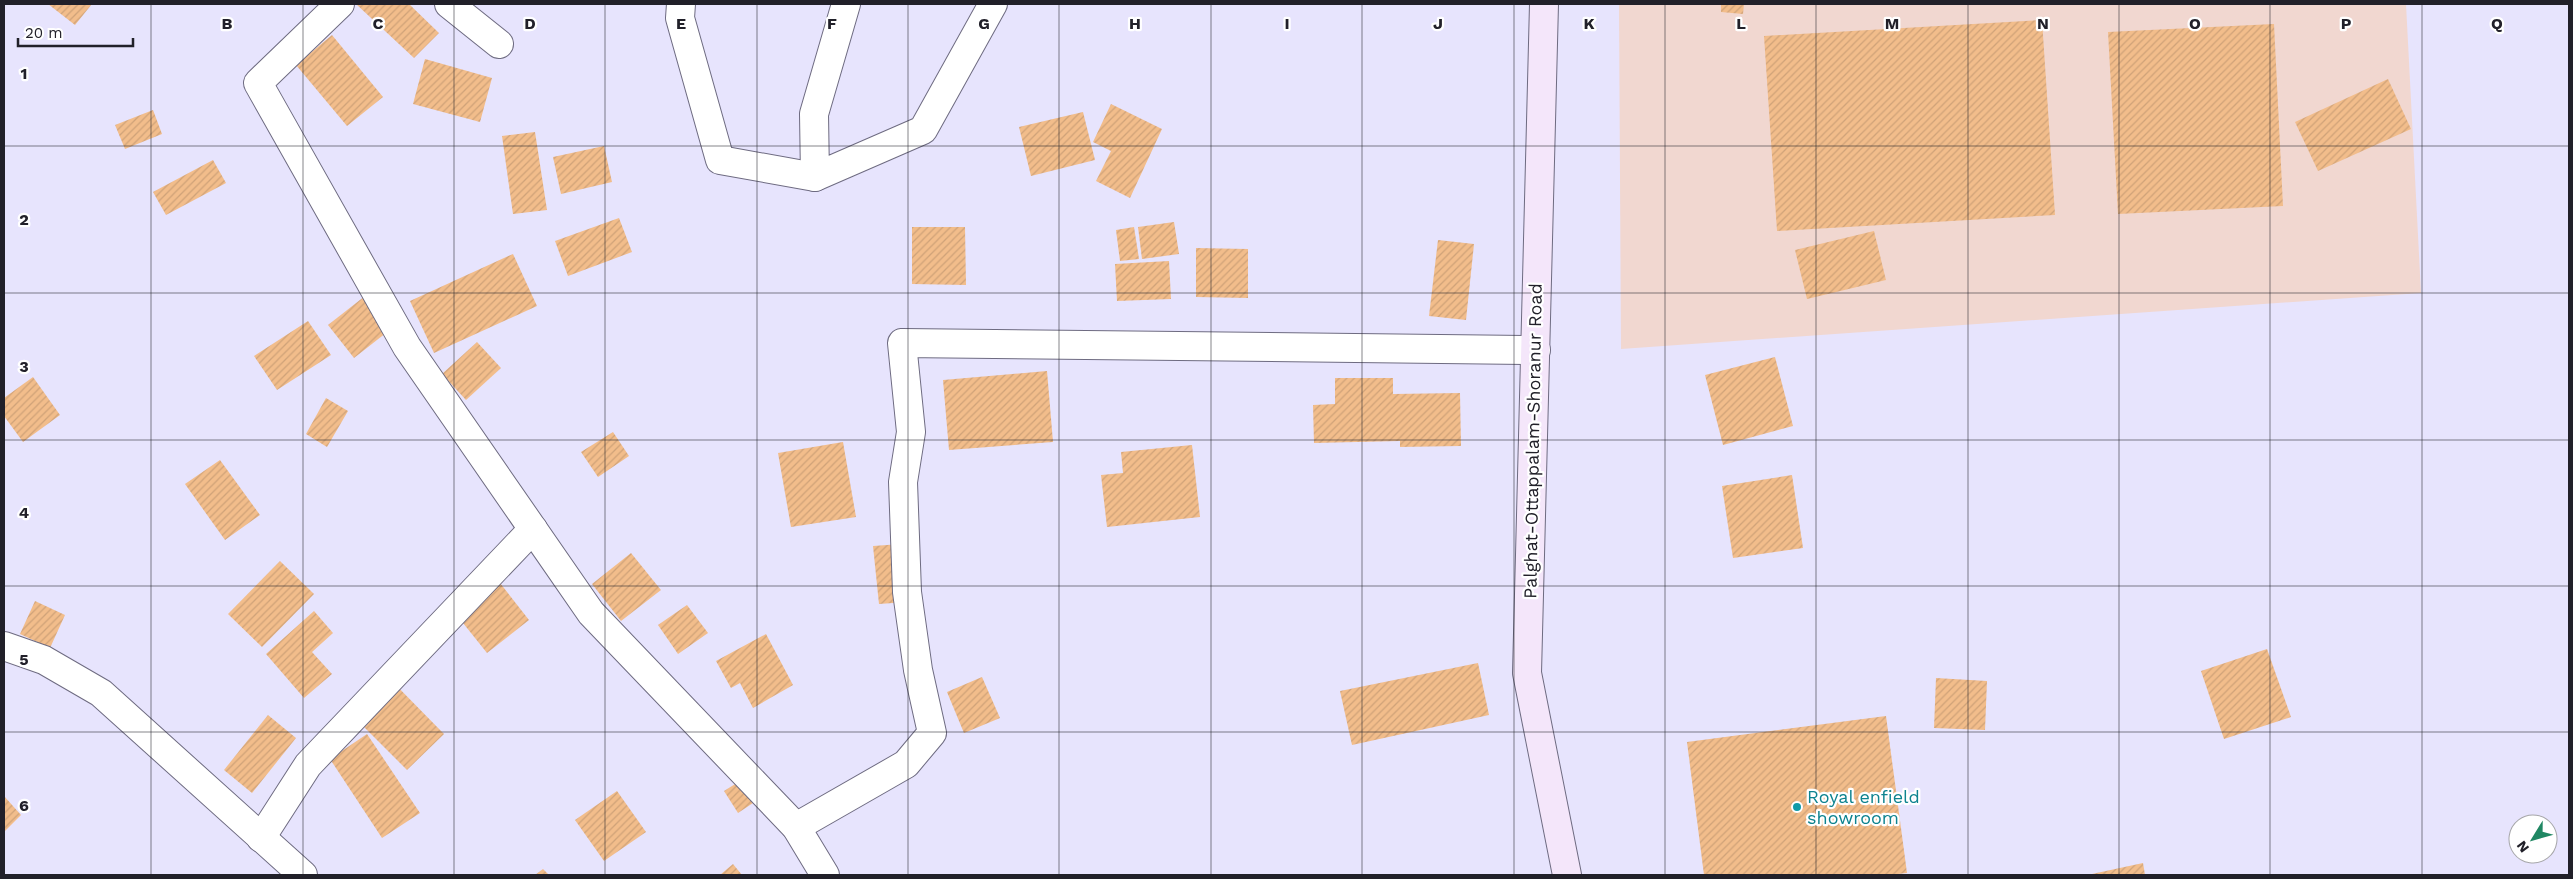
<svg xmlns="http://www.w3.org/2000/svg" width="2573" height="879" font-family="'Work Sans',sans-serif">
<style>
.commercial{fill:#f1d7d0}
.building{fill:url(#building-hatch)}
.lines{fill:none;stroke-linecap:round;stroke-linejoin:round}
.street-casing{stroke:#6e6b81;stroke-width:30}
.secondary-casing{stroke:#6e6b81;stroke-width:30}
.street{stroke:#fff;stroke-width:28}
.secondary{stroke:#f4e6fa;stroke-width:28}
.grid{fill:none;stroke:#212029;stroke-width:1;stroke-opacity:0.55}
.culture-dot{fill:#0f9aa8;stroke:#fff;stroke-width:2}
.labels{text-anchor:middle;stroke-width:4.5;stroke-linejoin:round;paint-order:stroke}
.street-label{font-size:18px;fill:#212029;stroke:#fff}
.culture-label{font-size:18px;fill:#0d838f;stroke:#fff;text-anchor:start}
.grid-label{font-size:16px;text-anchor:middle;font-weight:bold;fill:#212029;stroke:#fff;stroke-width:4.5;stroke-linejoin:round;paint-order:stroke}
</style>
<defs>
<pattern id="building-hatch" width="6" height="6" patternUnits="userSpaceOnUse" patternTransform="scale(1.25)"><rect width="6" height="6" fill="#f2bd8b"/><path d="M-1 1l2-2M0 6l6-6M5 7l2-2" fill="none" stroke="#cfa278"/></pattern>
</defs>
<rect width="100%" height="100%" fill="#e7e4fd"/>
<path class="commercial" d="M1619,4H2406L2421,293L1621,349Z"/>
<g class="building">
<path d="M48,4H92L75,25Z"/>
<path d="M356,4H409L439,33L414,58Z"/>
<path d="M1721,4H1744L1743,14L1721,12Z"/>
<path d="M2042,20L2055,215L1777,231L1764,36Z"/>
<path d="M2274,24L2283,206L2118,214L2108,32Z"/>
<path d="M332,35L383,97L347,126L296,65Z"/>
<path d="M425,59L492,78L480,122L413,104Z"/>
<path d="M2388,79L2411,129L2318,171L2295,122Z"/>
<path d="M1111,104L1162,129L1130,198L1096,181L1111,151L1093,142Z"/>
<path d="M153,110L162,134L125,149L115,125Z"/>
<path d="M1083,112L1095,160L1031,176L1019,127Z"/>
<path d="M535,132L547,210L513,214L502,136Z"/>
<path d="M604,146L612,182L561,194L553,157Z"/>
<path d="M213,160L226,183L166,215L153,192Z"/>
<path d="M619,218L632,252L568,276L555,241Z"/>
<path d="M1174,222L1179,254L1142,259L1138,227Z"/>
<path d="M912,227H965L966,285L912,284Z"/>
<path d="M1134,227L1139,259L1120,261L1116,230Z"/>
<path d="M1874,231L1886,280L1807,299L1795,250Z"/>
<path d="M1438,240L1474,244L1466,320L1429,316Z"/>
<path d="M1196,248L1248,249V298L1196,297Z"/>
<path d="M513,254L537,306L434,353L410,301Z"/>
<path d="M1169,261L1171,299L1117,301L1115,264Z"/>
<path d="M365,296L391,329L354,358L328,325Z"/>
<path d="M308,321L331,355L277,390L254,356Z"/>
<path d="M477,342L501,368L466,400L442,374Z"/>
<path d="M1775,357L1793,426L1723,445L1705,375Z"/>
<path d="M1047,371L1053,442L949,450L943,380Z"/>
<path d="M33,377L60,415L23,442L4,416V398Z"/>
<path d="M1335,378H1393V394L1460,393L1461,446L1400,447V441L1314,443L1313,405L1335,404Z"/>
<path d="M326,398L348,411L327,447L306,434Z"/>
<path d="M613,432L629,456L598,477L581,452Z"/>
<path d="M843,442L856,517L791,527L778,453Z"/>
<path d="M1192,445L1200,517L1107,527L1101,475L1123,473L1121,452Z"/>
<path d="M220,460L260,515L225,540L185,484Z"/>
<path d="M1792,475L1803,548L1733,558L1722,486Z"/>
<path d="M901,544L907,602L879,604L873,546Z"/>
<path d="M631,553L661,590L621,621L592,584Z"/>
<path d="M280,561L314,594L262,647L228,614Z"/>
<path d="M493,574L529,620L487,653L451,608Z"/>
<path d="M35,601L65,615L50,648L20,634Z"/>
<path d="M687,605L708,633L678,654L658,625Z"/>
<path d="M314,611L333,633L312,652L332,674L304,698L266,654Z"/>
<path d="M766,634L793,685L753,708L740,683L731,688L716,661Z"/>
<path d="M2267,649L2291,717L2224,739L2201,671Z"/>
<path d="M1478,663L1489,715L1352,745L1340,691Z"/>
<path d="M386,675L444,734L407,770L349,712Z"/>
<path d="M982,677L1000,718L964,733L947,692Z"/>
<path d="M1936,678L1987,681L1985,730L1934,728Z"/>
<path d="M268,715L296,738L252,793L224,770Z"/>
<path d="M1886,716L1907,873L1889,875H1704L1687,742Z"/>
<path d="M367,734L420,813L382,838L330,759Z"/>
<path d="M748,776L762,797L738,813L724,791Z"/>
<path d="M617,791L646,832L604,861L575,820Z"/>
<path d="M4,796L21,815L4,832Z"/>
<path d="M2143,863L2145,875H2092V874Z"/>
<path d="M733,864L742,875H720Z"/>
<path d="M543,869L549,875H535Z"/>
</g>
<g class="lines">
<g class="street-casing">
<g id="street">
<path d="M340,4L258,83L407,347L591,613L796,827L825,875"/>
<path d="M449,4L499,44"/>
<path d="M681,4L680,18L720,160L815,177"/>
<path d="M846,4L814,114L815,177L923,130L993,4"/>
<path d="M4,646L44,660L101,693L303,875"/>
<path d="M796,827L906,764L932,733L918,670L907,592L903,482L911,432L902,343L1536,350"/>
<path d="M261,838L308,765L533,529"/>
</g>
</g>
<g class="secondary-casing">
<path id="secondary" d="M1544,4L1527,673L1567,875"/>
</g>
<use href="#street" class="street"/>
<use href="#secondary" class="secondary"/>
</g>
<path class="grid" d="M151,4V875M303,4V875M454,4V875M605,4V875M757,4V875M908,4V875M1059,4V875M1211,4V875M1362,4V875M1514,4V875M1665,4V875M1816,4V875M1968,4V875M2119,4V875M2270,4V875M2422,4V875M4,146H2569M4,293H2569M4,440H2569M4,586H2569M4,732H2569"/>
<circle class="culture-dot" cx="1797" cy="807" r="5"/>
<g class="labels">
<g class="street-label">
<text transform="translate(1533 441) rotate(-89)" y="6">Palghat-Ottappalam-Shoranur Road</text>
</g>
<g class="culture-label">
<text x="1807" y="803">Royal enfield<tspan x="1807" dy="21">showroom</tspan></text>
</g>
</g>
<g class="grid-label">
<text x="227" y="29">B</text>
<text x="378" y="29">C</text>
<text x="530" y="29">D</text>
<text x="681" y="29">E</text>
<text x="832" y="29">F</text>
<text x="984" y="29">G</text>
<text x="1135" y="29">H</text>
<text x="1287" y="29">I</text>
<text x="1438" y="29">J</text>
<text x="1589" y="29">K</text>
<text x="1741" y="29">L</text>
<text x="1892" y="29">M</text>
<text x="2043" y="29">N</text>
<text x="2195" y="29">O</text>
<text x="2346" y="29">P</text>
<text x="2497" y="29">Q</text>
<text x="24" y="79">1</text>
<text x="24" y="225">2</text>
<text x="24" y="372">3</text>
<text x="24" y="518">4</text>
<text x="24" y="665">5</text>
<text x="24" y="811">6</text>
</g>
<rect width="2573" height="879" fill="none" stroke="#212029" stroke-width="10"/>
<g transform="translate(2533 839) rotate(233)"><circle r="24" fill="#ffffff" stroke="#a6a6a9"/>
<path d="M0-4L9 19L0 12L-9 19Z" fill="#208763"/>
<text y="-8" font-size="14" font-weight="bold" text-anchor="middle" fill="#212029">N</text>
</g>
<path d="M18 38v8h115v-8" fill="none" stroke="#212029" stroke-width="2.5"/>
<text x="25" y="38" font-size="15" fill="#212029" stroke="#ffffff" stroke-width="4" paint-order="stroke">20 m</text>
</svg>
